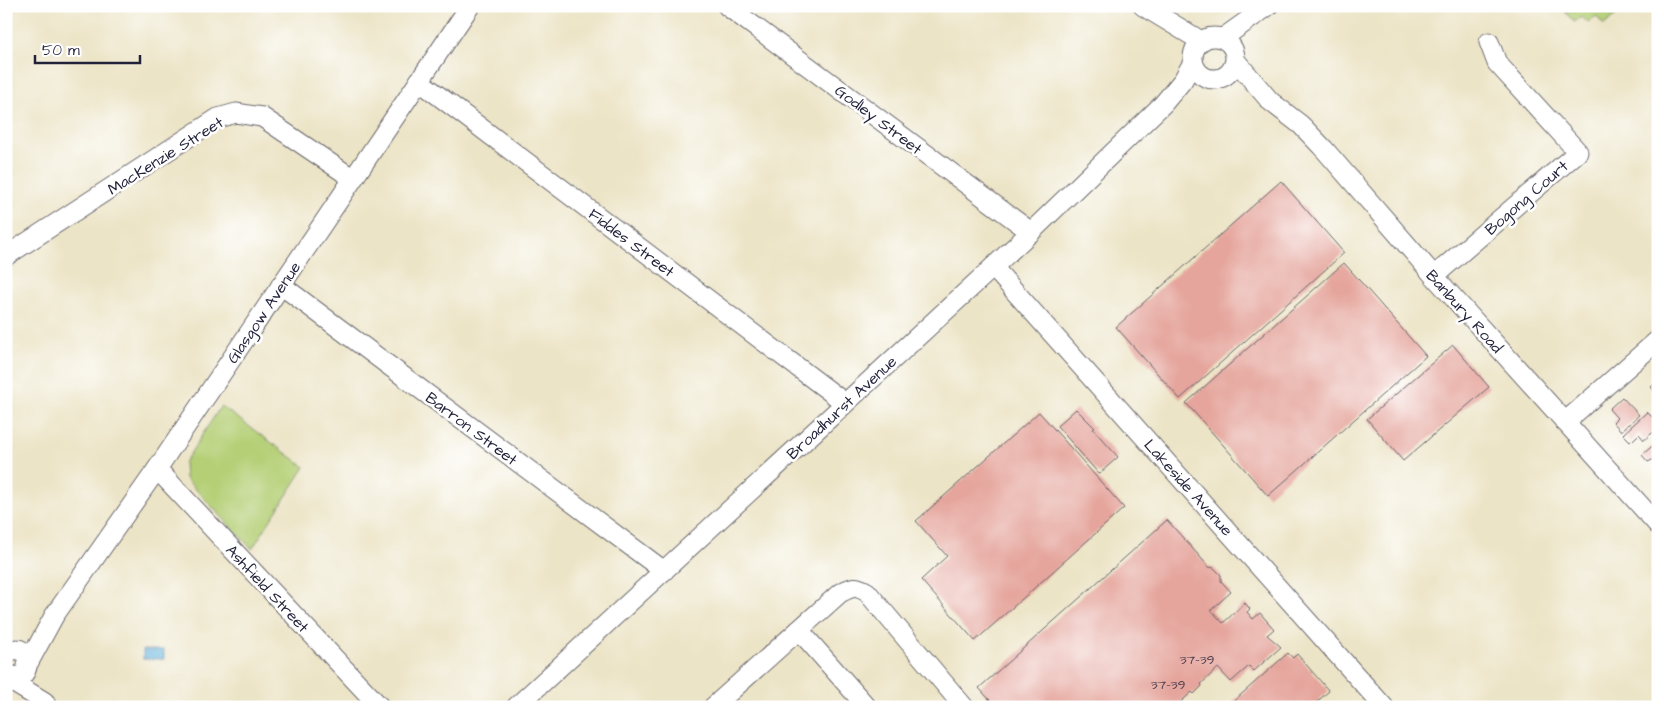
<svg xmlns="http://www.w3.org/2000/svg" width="1664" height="713" font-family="'Architects Daughter',sans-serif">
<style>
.green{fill:#b4cf74;stroke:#6b7858}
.water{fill:#5caed7;stroke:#3f6889}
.building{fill:#e5a59c}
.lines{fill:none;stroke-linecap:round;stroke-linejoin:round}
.minor-casing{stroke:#69666c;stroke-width:21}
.minor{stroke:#fff;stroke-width:19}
.labels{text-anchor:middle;stroke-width:5;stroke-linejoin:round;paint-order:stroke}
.number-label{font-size:14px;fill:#534353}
.street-label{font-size:16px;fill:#22223b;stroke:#fff}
</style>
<rect width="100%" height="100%" fill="#fff"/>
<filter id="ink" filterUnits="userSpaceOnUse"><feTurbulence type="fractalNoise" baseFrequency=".02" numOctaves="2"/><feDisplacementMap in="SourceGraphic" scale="10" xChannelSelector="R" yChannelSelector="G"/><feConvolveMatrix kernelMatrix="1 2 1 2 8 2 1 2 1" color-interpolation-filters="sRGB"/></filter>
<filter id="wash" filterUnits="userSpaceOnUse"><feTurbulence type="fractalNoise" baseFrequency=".0096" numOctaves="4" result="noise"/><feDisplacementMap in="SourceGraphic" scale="20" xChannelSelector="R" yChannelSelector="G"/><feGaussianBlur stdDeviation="1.12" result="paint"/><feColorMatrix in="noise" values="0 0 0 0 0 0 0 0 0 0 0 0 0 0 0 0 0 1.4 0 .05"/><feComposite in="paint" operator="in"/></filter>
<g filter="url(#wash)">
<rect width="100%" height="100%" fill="#ece4c6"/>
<g class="green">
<path d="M1562,6H1612L1616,15L1604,25L1596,16L1588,23L1582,17L1574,22L1563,9Z"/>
<path d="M221,406L305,467L252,549L185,478L184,463Z"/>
</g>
<rect class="water" x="143" y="650" width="21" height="9"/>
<g id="blocks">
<g class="building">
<path d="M1281,181L1344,253L1180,399L1116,327Z"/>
<path d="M1344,263L1426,356L1268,496L1186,403Z"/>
<path d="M1453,345L1489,387L1403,461L1367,419Z"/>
<path d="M1658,381V395L1651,387Z"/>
<path d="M1622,397L1639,415L1621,431L1613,422L1617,418L1609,409Z"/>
<path d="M1076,409L1095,428L1093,429L1118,457L1099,474L1057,426Z"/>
<path d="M1039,412L1124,508L975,641L921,580L947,556L916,521Z"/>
<path d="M1647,412L1658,423V428L1644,440L1639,434L1631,442L1623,434Z"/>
<path d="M1658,441V463L1654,459L1648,462L1642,455Z"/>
<path d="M1167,520L1209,567L1214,568L1221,575V581L1231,592L1211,610L1223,623L1245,603L1250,609L1247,612L1253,619L1260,613L1274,629L1267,635L1281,647L1254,671L1249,666L1231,682L1218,668L1201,684L1202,686L1194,694L1192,692L1175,707H996L979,688Z"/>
<path d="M1288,653L1293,658L1297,654L1329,691L1311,707H1227Z"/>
</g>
</g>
</g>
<g filter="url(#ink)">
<use href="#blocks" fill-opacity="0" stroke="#69666c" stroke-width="1"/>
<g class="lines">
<g class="minor-casing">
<g id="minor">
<path d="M727,6L1031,232"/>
<path d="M1143,6L1201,41"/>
<circle cx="1214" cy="58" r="21"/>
<path d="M1223,38L1268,6"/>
<path d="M1236,61L1270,101L1301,125L1324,149L1434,276L1658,525"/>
<path d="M419,81L845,403"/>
<path d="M6,256L218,118L236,113L262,117L352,178"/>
<path d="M993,267L1384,707"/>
<path d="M1434,276L1578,152L1497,63L1489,42"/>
<path d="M281,285L664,571"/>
<path d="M1565,422L1658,340"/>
<path d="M157,469L380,707"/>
<path d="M799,630L867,707"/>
<path d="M6,654C35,632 34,694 6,672"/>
<path d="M29,662L54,616L157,469L470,6"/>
<path d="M8,674L14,683L45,702"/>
<path d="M516,707L1031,232L1163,104L1183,80L1193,62"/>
<path d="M713,707L840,593C852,587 855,585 867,592L964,707"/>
</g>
</g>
<use href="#minor" class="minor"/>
</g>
</g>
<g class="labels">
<g class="number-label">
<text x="1197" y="664">37-39</text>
<text x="1168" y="689">37-39</text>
</g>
<g class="street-label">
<text transform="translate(879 119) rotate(37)" y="6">Godley Street</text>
<text transform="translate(165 155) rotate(-32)" y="6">MacKenzie Street</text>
<text transform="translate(1526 197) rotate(-41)" y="6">Bogong Court</text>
<text transform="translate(632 242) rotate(37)" y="6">Fiddes Street</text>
<text transform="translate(1465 311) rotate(48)" y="6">Banbury Road</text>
<text transform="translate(263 312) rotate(-56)" y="6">Glasgow Avenue</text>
<text transform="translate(841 407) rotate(-43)" y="6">Broadhurst Avenue</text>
<text transform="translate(472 428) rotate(37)" y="6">Barron Street</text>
<text transform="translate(1189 487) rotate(48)" y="6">Lakeside Avenue</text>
<text transform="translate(268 588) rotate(47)" y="6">Ashfield Street</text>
</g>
</g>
<rect width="1664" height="713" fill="none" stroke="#fff" stroke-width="25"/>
<path d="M35 55v8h105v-8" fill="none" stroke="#22223b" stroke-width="2.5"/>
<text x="42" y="55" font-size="15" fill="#22223b" stroke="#ffffff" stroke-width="4" paint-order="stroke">50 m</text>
</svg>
